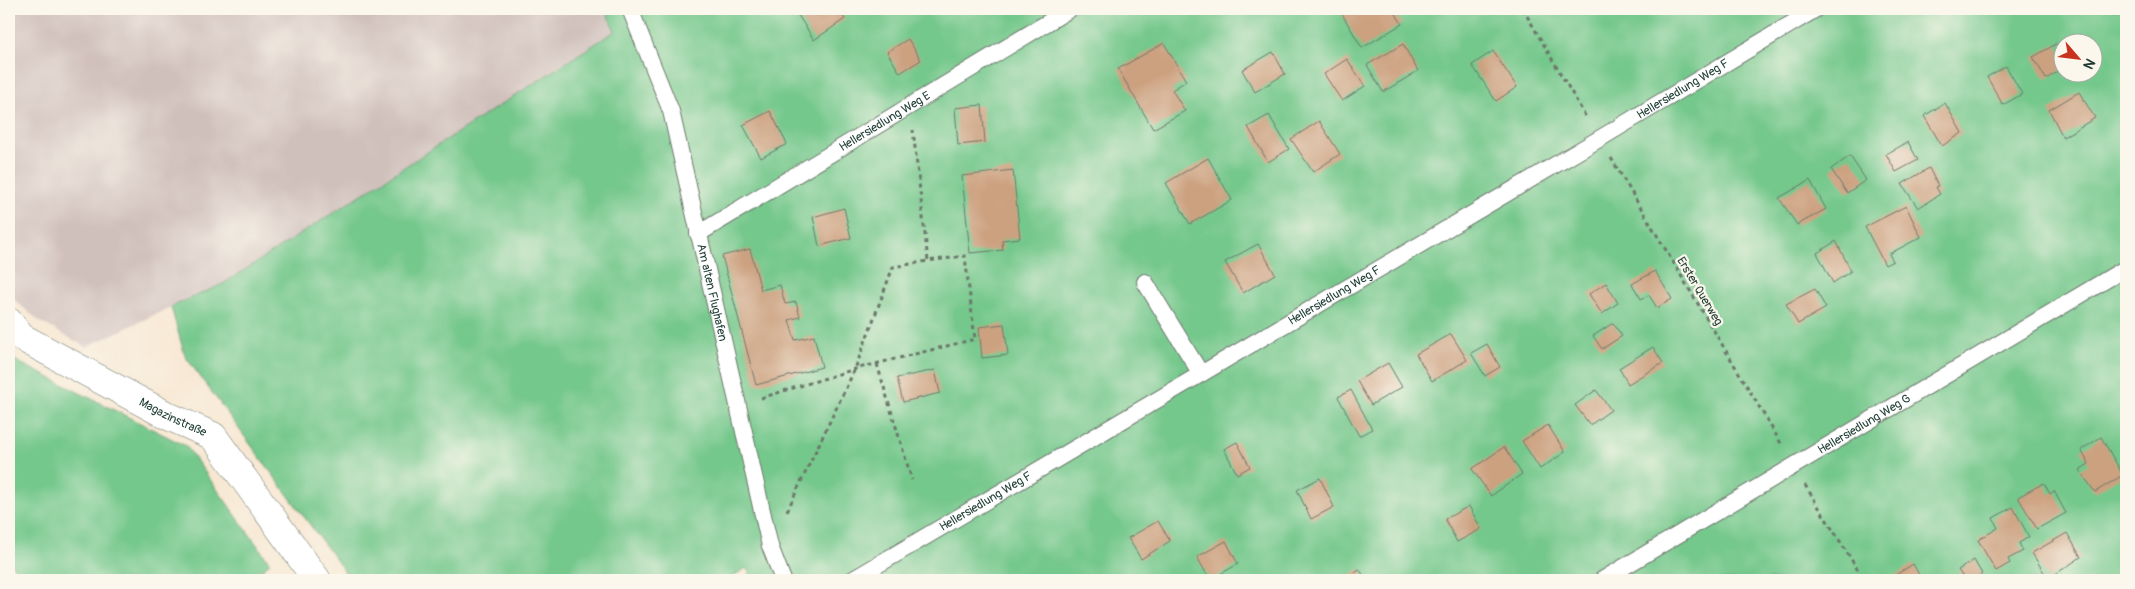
<svg xmlns="http://www.w3.org/2000/svg" width="2135" height="589" font-family="Pangolin,sans-serif">
<style>
.industrial{fill:#d0c0bc}
.green{fill:#74c88c;stroke:#4a8260;fill-rule:evenodd}
.building{fill:#cca180}
.lines{fill:none;stroke-linecap:round;stroke-linejoin:round}
.service-casing{stroke:#6b786b;stroke-width:18}
.minor-casing{stroke:#6b786b;stroke-width:29}
.path{stroke:#6b786b;stroke-width:3;stroke-dasharray:4 4;stroke-linecap:butt}
.service{stroke:#fff;stroke-width:16}
.minor{stroke:#fff;stroke-width:28}
.labels{text-anchor:middle;stroke-width:4.5;stroke-linejoin:round;paint-order:stroke}
.street-label{font-size:12px;fill:#1f3d34;stroke:#fbf7ec}
</style>
<rect width="100%" height="100%" fill="#fbf7ec"/>
<filter id="ink" filterUnits="userSpaceOnUse"><feTurbulence type="fractalNoise" baseFrequency=".02" numOctaves="2"/><feDisplacementMap in="SourceGraphic" scale="10" xChannelSelector="R" yChannelSelector="G"/><feConvolveMatrix kernelMatrix="1 2 1 2 8 2 1 2 1" color-interpolation-filters="sRGB"/></filter>
<filter id="wash" filterUnits="userSpaceOnUse"><feTurbulence type="fractalNoise" baseFrequency=".0096" numOctaves="4" result="noise"/><feDisplacementMap in="SourceGraphic" scale="20" xChannelSelector="R" yChannelSelector="G"/><feGaussianBlur stdDeviation="1.12" result="paint"/><feColorMatrix in="noise" values="0 0 0 0 0 0 0 0 0 0 0 0 0 0 0 0 0 1.4 0 .05"/><feComposite in="paint" operator="in"/></filter>
<g filter="url(#wash)">
<rect width="100%" height="100%" fill="#f7e7d2"/>
<path class="industrial" d="M9,9H605L636,77L727,580H351L185,356L171,307L86,347L39,321L9,295Z"/>
<g class="green">
<path d="M605,9H2126V580H754L746,568L727,580H351L185,356L171,307L223,284L615,31ZM2062,42H2092V72H2062Z"/>
<path d="M9,351L16,361L186,446L270,563L249,580H21L9,559Z"/>
</g>
<g id="blocks">
<g class="building">
<path d="M794,9H838L845,19L814,40Z"/>
<path d="M1352,9H1393L1402,24L1362,48L1342,14Z"/>
<path d="M908,39L921,60L900,73L887,52Z"/>
<path d="M1164,43L1186,81L1172,90L1185,111L1153,129L1118,69Z"/>
<path d="M1403,44L1418,71L1383,92L1367,65Z"/>
<path d="M2056,44L2062,55V69L2046,79L2033,57Z"/>
<path d="M1493,51L1517,87L1496,101L1472,65Z"/>
<path d="M1273,52L1285,74L1255,92L1242,70Z"/>
<path d="M1347,59L1365,86L1342,101L1324,74Z"/>
<path d="M2006,66L2022,94L2003,105L1987,77Z"/>
<path d="M2079,92L2095,118L2063,137L2049,110Z"/>
<path d="M1945,103L1962,133L1942,146L1924,116Z"/>
<path d="M982,105L985,142L958,145L955,108Z"/>
<path d="M770,111L787,144L761,158L743,125Z"/>
<path d="M1269,115L1289,149L1268,162L1248,127Z"/>
<path d="M1319,121L1340,154L1313,172L1291,139Z"/>
<path d="M1908,142L1918,160L1896,172L1886,154Z"/>
<path d="M1850,156L1866,180L1847,193L1831,169Z"/>
<path d="M1208,158L1232,200L1190,224L1166,183Z"/>
<path d="M1929,168L1938,186L1936,187L1940,194L1918,208L1902,184Z"/>
<path d="M1013,170L1020,238L1002,240L1003,250L970,253L962,176Z"/>
<path d="M1810,180L1826,209L1797,225L1779,198Z"/>
<path d="M1906,206L1921,237L1889,254L1893,261L1885,265L1865,227Z"/>
<path d="M844,208L851,238L819,246L813,217Z"/>
<path d="M1836,241L1851,271L1833,283L1817,253Z"/>
<path d="M1258,244L1275,274L1243,293L1225,262Z"/>
<path d="M750,249L761,290L780,285L785,304L796,302L800,317L789,320L795,340L814,336L822,367L756,385L722,256Z"/>
<path d="M1655,271L1672,299L1657,308L1649,295L1641,299L1632,284Z"/>
<path d="M1606,283L1618,303L1602,314L1589,294Z"/>
<path d="M1815,289L1826,308L1798,324L1786,304Z"/>
<path d="M1613,323L1622,336L1602,349L1593,336Z"/>
<path d="M1004,324L1008,355L982,358L979,327Z"/>
<path d="M1451,334L1467,360L1432,381L1416,354Z"/>
<path d="M1487,344L1500,367L1485,376L1471,353Z"/>
<path d="M1653,347L1663,363L1628,384L1619,368Z"/>
<path d="M1388,363L1402,387L1371,405L1357,381Z"/>
<path d="M935,370L940,393L903,402L897,378Z"/>
<path d="M1351,390L1372,429L1359,436L1338,397Z"/>
<path d="M1596,390L1611,410L1590,425L1575,405Z"/>
<path d="M1548,425L1565,452L1540,469L1522,441Z"/>
<path d="M2101,437L2123,475L2095,492L2079,470L2089,464L2081,450Z"/>
<path d="M1237,442L1250,467L1237,474L1224,449Z"/>
<path d="M1504,447L1522,474L1491,496L1472,469Z"/>
<path d="M1320,478L1334,507L1311,519L1297,490Z"/>
<path d="M2044,483L2050,494L2054,491L2066,513L2037,529L2018,497Z"/>
<path d="M1469,506L1481,529L1457,542L1445,519Z"/>
<path d="M2013,507L2029,537L2019,543L2023,551L2008,559L2010,563L1996,571L1978,540L1998,528L1993,518Z"/>
<path d="M1158,521L1170,541L1141,559L1128,538Z"/>
<path d="M2067,533L2081,557L2048,579L2032,553Z"/>
<path d="M1226,541L1238,564L1210,580L1197,557Z"/>
<path d="M1974,560L1982,574L1973,580H1965L1958,570Z"/>
<path d="M1913,564L1922,580H1888Z"/>
<path d="M1359,569L1367,580H1344Z"/>
</g>
</g>
</g>
<g filter="url(#ink)">
<use href="#blocks" fill-opacity="0" stroke="#6b786b" stroke-width="1"/>
<g class="lines">
<g class="service-casing">
<g id="service">
<path id="s1" d="M630,9L671,111L770,546L783,580"/>
<path id="s2" d="M698,234L1070,9"/>
<path d="M1145,282L1201,374"/>
<path id="s3" d="M852,580L1599,139L1816,9"/>
<path id="s4" d="M1602,580L2126,268"/>
</g>
</g>
<g class="minor-casing">
<g id="minor">
<path id="s5" d="M9,322L21,337L168,416L213,436L317,580"/>
</g>
</g>
<g class="path">
<path d="M1523,9L1587,119"/>
<path d="M1611,158L1782,445"/>
<path d="M877,364L912,480"/>
<path d="M761,398L855,369L975,339L965,256L928,261L913,130"/>
<path d="M1805,485L1864,580"/>
<path d="M787,511L855,369L893,267L928,261"/>
</g>
<use href="#service" class="service"/>
<use href="#minor" class="minor"/>
</g>
</g>
<g class="labels">
<g class="street-label">
<text dy="4" stroke="none"><textPath href="#s3" startOffset="965">Hellersiedlung Weg F</textPath></text>
<text dy="4" stroke="none"><textPath href="#s2" startOffset="218">Hellersiedlung Weg E</textPath></text>
<text transform="translate(1700 291) rotate(59)" y="4">Erster Querweg</text>
<text dy="4" stroke="none"><textPath href="#s1" startOffset="296">Am alten Flughafen</textPath></text>
<text dy="4" stroke="none"><textPath href="#s3" startOffset="560">Hellersiedlung Weg F</textPath></text>
<text dy="4" stroke="none"><textPath href="#s5" startOffset="191">Magazinstraße</textPath></text>
<text dy="4" stroke="none"><textPath href="#s4" startOffset="305">Hellersiedlung Weg G</textPath></text>
<text dy="4" stroke="none"><textPath href="#s3" startOffset="155">Hellersiedlung Weg F</textPath></text>
</g>
</g>
<rect width="2135" height="589" fill="none" stroke="#fbf7ec" stroke-width="30"/>
<g transform="translate(2078 58) rotate(118)"><circle r="24" fill="#fbf7ec" stroke="#a3ada2"/>
<path d="M0-4L9 19L0 12L-9 19Z" fill="#c8321e"/>
<text y="-8" font-size="14" font-weight="bold" text-anchor="middle" fill="#1f3d34">N</text>
</g>
</svg>
